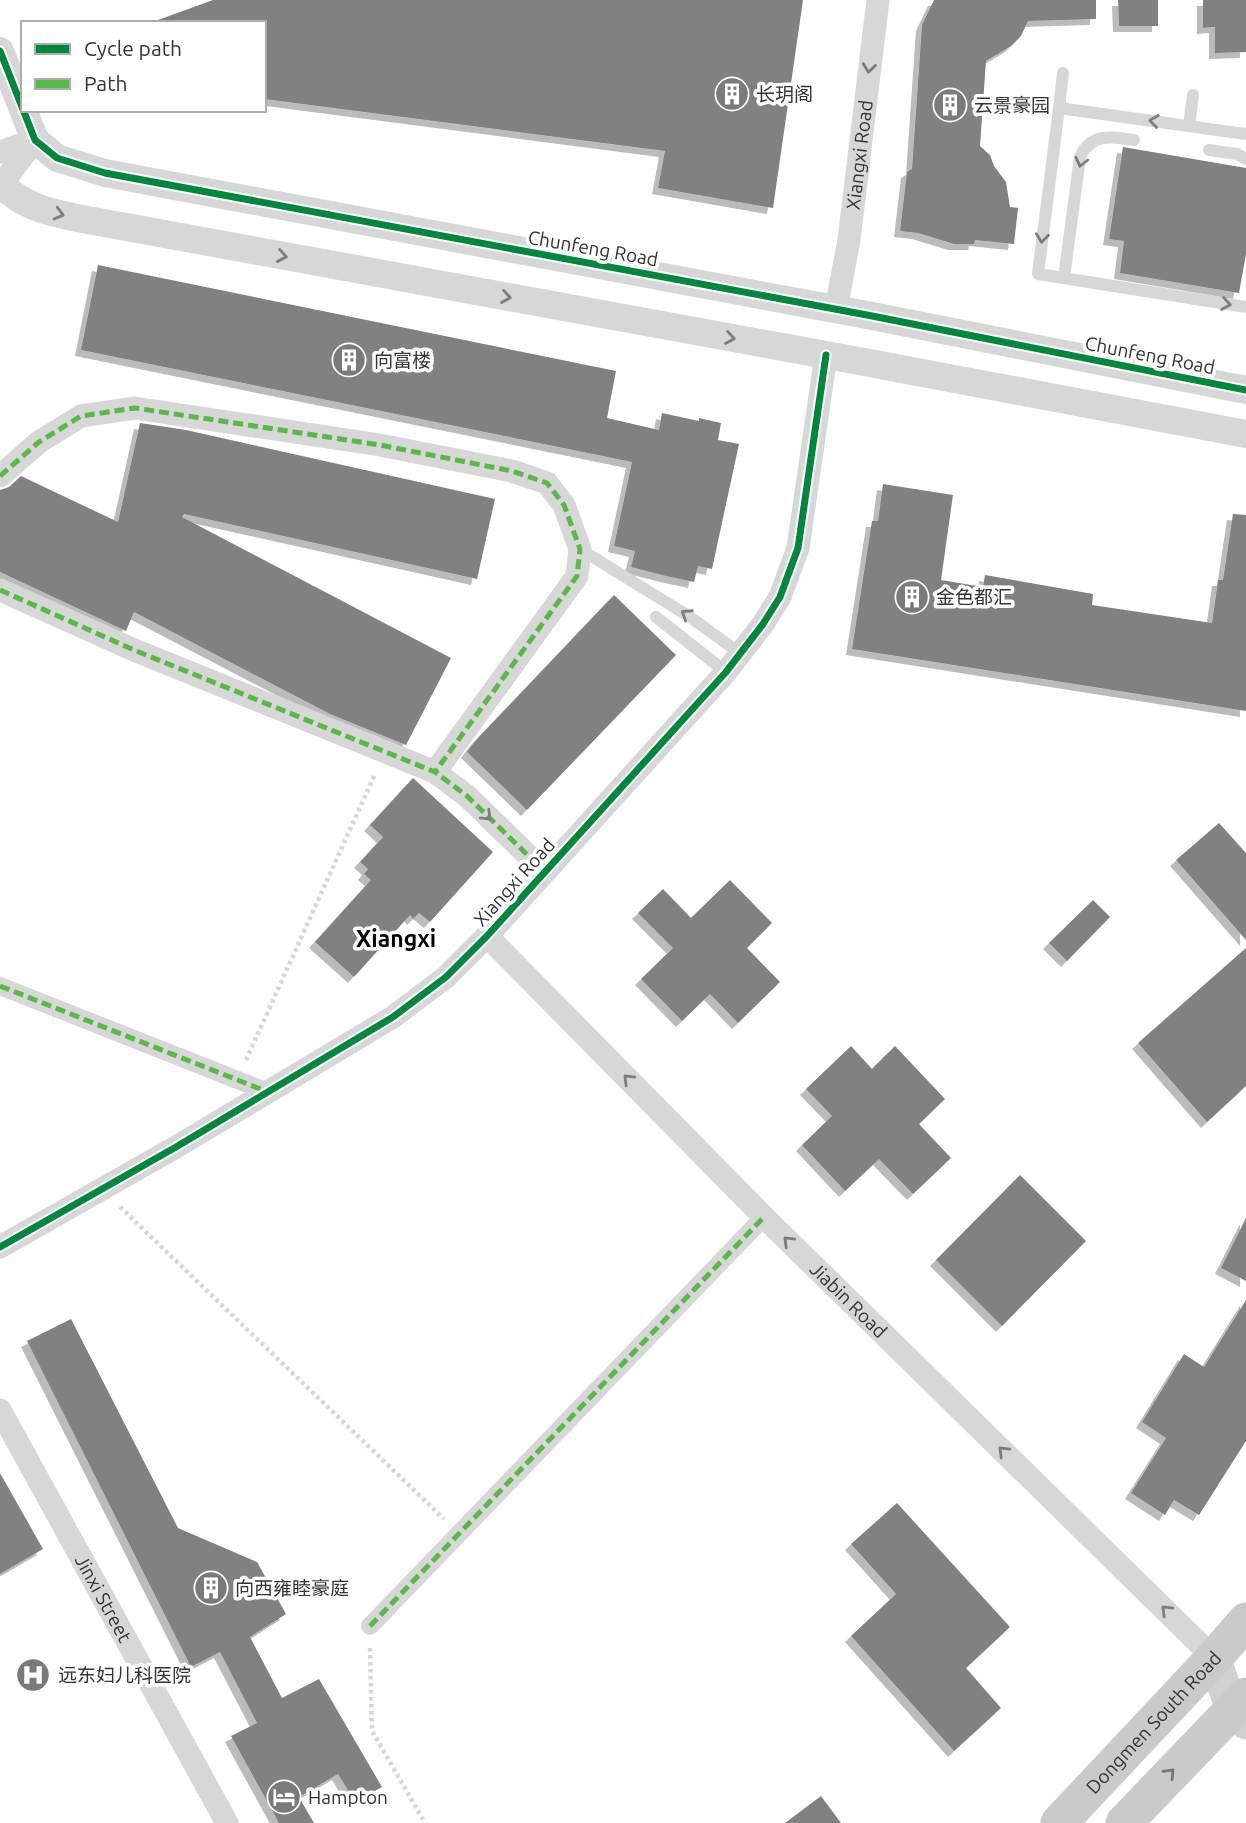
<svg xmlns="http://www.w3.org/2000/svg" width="1246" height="1823" font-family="Ubuntu,'Noto Sans SC',sans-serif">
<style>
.building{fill:#818181;filter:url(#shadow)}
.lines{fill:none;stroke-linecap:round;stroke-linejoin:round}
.path{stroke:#d6d6d6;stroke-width:4.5;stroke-dasharray:3.5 3.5;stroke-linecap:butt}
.service{stroke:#d7d7d7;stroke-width:12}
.pedestrian{stroke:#d7d7d7;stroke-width:18}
.minor{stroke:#d7d7d7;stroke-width:23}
.tertiary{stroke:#d7d7d7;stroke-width:28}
.secondary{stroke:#d0d0d0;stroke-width:33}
.primary{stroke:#cacaca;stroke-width:37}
.quiet{stroke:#58b947;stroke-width:5;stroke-dasharray:10 5;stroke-linecap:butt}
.cycleway-casing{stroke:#fff;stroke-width:11}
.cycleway{stroke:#00873e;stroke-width:7}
.oneway{stroke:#7d7d7d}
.oneway2{stroke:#777}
.labels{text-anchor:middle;stroke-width:7;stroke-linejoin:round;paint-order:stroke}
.poi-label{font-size:19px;fill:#333;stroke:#fff;text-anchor:start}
.street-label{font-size:19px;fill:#333;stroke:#fff}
.quarter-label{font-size:23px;font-weight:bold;fill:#000;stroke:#fff}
</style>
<defs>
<filter id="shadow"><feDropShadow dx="-6" dy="6" stdDeviation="0" flood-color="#0004"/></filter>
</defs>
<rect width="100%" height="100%" fill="#fff"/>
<g class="building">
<path d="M213,0H803L773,208L658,188L665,151L264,99V23H158V20Z"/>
<path d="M934,0H1096V19L1028,21L1021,36L1011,46L986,61L980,146L990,155L994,166L1006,182L1010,207L1018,208L1014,244L975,240L974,244H954L918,233L900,231L907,172L912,169L922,25Z"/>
<path d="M1118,0H1158V26H1119Z"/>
<path d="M1203,0H1246V52L1215,53V27L1203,28Z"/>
<path d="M1123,147L1246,168V254L1239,293L1120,273L1124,241L1109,239Z"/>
<path d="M98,265L616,371L607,418L659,430L662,413L699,421V418L721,423L718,440L739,444L712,569L698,566L694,582L666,576L631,567L635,551L614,546L632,462L81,350Z"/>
<path d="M140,423L186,430L495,499L477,579L184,514L182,517L451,658L406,745L330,714L134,612L126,631L0,572V490L9,487L21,476L118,522Z"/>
<path d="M883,484L953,495L941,580L983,587L985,575L1093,594L1092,605L1212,623L1218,580H1223L1233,514L1246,515V711L852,649L872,521H878Z"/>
<path d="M614,595L676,655L527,810L467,752L476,740Z"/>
<path d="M413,778L493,852L430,922L419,913L413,919L410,915L354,977L315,942L371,880L364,874L368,869L360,862L383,837L370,825Z"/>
<path d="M1219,823L1246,853V940L1176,860Z"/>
<path d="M730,880L772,923L747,948L780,982L738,1023L710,994L682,1021L641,979L673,948L638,913L663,889L691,918Z"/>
<path d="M1093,900L1110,917L1067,961L1049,943Z"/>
<path d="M1246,948V1086L1207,1122L1138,1043Z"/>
<path d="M851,1046L872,1069L895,1046L945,1099L919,1124L951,1158L913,1194L879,1159L845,1191L802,1145L832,1116L806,1089Z"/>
<path d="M1020,1175L1086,1241L1002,1326L936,1260Z"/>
<path d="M1246,1218V1281L1221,1268Z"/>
<path d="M1246,1300V1441L1199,1515L1174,1500L1165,1515L1131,1493L1166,1438L1142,1422L1184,1354L1204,1367Z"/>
<path d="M71,1319L178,1528L257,1562L286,1614L250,1637L282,1698L319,1679L382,1787L355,1802L338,1774L299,1797L314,1823H279L231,1736L257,1723L220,1652L191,1667L27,1341Z"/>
<path d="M0,1473L43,1549L0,1574Z"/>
<path d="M897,1503L1010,1627L966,1668L1001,1708L954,1751L851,1636L896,1594L851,1544Z"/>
<path d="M821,1796L841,1823H785Z"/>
</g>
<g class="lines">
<g class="path">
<path d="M246,1060L375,774"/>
<path d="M120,1207L444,1519"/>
<path d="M370,1648L372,1731L425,1823"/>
</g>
<g class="service">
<path d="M1059,108L1063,73"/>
<path d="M1189,126L1193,95"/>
<path d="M1246,134L1059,108L1038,274L1246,307"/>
<path d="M1209,150L1237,154L1246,159"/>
<path d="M1064,278L1080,157C1091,133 1111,136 1134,140"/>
<path d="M580,549L690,617L741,654"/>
<path d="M656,617L726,672"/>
</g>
<g class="pedestrian">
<path d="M0,986L268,1092"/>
<path d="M370,1626L764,1217"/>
</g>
<g class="minor">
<path d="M0,152L35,140"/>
<path d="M0,186L35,140"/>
<path id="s1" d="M836,309L849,240L878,0"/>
<path d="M0,476L39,442L81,416L135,408L380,445L512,471L547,483L564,505L580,549L577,576L435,772"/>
<path d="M0,590L134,650L435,772L467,796L545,872"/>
<path id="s2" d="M487,936L764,1217L1214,1658"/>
<path d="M0,1247L176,1147L393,1017L446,977L487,936L726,672L763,624L780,597L798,548L826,355"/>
<path id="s3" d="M0,1410L227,1823"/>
</g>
<g class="tertiary">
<path d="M0,51L35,140L57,158L105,173L867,315L1246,390"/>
<path d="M0,182C21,208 57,214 88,220L859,361L1246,434"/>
</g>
<path class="secondary" d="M1214,1658L1232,1709L1246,1723"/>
<g class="primary">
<path id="s4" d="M1059,1823L1214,1658L1246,1621"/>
<path d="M1124,1823L1246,1696"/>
</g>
<g class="quiet">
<path d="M0,476L39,442L81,416L135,408L380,445L512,471L547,483L564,505L580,549L577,576L435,772"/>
<path d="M0,590L134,650L435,772L467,796L545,872"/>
<path d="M0,986L268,1092"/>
<path d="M370,1626L764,1217"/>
</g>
<g class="cycleway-casing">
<g id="cycleway">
<path d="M0,51L35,140L57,158L105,173L867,315L1246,390"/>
<path d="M0,1247L176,1147L393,1017L446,977L487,936L726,672L763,624L780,597L798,548L826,355"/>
</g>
</g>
<use href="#cycleway" class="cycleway"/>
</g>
<defs><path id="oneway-chevron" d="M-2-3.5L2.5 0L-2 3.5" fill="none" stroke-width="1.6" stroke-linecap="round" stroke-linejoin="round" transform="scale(1.75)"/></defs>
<g class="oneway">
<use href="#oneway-chevron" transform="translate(869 68) rotate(97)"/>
<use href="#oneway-chevron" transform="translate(1154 121) rotate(-172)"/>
<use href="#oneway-chevron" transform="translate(1081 162) rotate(103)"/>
<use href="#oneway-chevron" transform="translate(59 214) rotate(15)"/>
<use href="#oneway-chevron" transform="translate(1042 238) rotate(97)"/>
<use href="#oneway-chevron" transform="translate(282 256) rotate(10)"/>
<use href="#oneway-chevron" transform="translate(506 297) rotate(10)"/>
<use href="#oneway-chevron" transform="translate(1226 304) rotate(9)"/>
<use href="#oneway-chevron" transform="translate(730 338) rotate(10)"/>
<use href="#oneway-chevron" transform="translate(686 614) rotate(-147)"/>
<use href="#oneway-chevron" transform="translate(487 816) rotate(44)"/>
<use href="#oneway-chevron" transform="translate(628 1079) rotate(-135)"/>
<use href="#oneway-chevron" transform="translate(788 1241) rotate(-136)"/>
<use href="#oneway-chevron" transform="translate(1003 1451) rotate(-136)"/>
<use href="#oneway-chevron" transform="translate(1166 1610) rotate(-136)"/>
</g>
<use class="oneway2" href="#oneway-chevron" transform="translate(1170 1773) rotate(-47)"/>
<defs>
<g id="building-disc" transform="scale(1.75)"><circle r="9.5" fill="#7a7a7a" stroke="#fff"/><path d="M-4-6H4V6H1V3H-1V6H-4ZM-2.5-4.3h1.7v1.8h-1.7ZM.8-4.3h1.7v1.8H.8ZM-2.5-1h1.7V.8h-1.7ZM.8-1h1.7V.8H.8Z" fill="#fff"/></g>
<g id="hospital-disc" transform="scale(1.75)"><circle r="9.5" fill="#7a7a7a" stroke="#fff"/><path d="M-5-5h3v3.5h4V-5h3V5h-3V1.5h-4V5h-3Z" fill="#fff"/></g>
<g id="hotel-disc" transform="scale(1.75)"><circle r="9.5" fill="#7a7a7a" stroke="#fff"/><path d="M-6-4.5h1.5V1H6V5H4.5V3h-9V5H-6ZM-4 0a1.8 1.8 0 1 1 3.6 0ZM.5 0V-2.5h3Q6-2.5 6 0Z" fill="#fff"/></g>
</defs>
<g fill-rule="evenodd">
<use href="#building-disc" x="732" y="94"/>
<use href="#building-disc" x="950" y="105"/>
<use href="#building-disc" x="349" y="360"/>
<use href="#building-disc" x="912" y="597"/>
<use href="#building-disc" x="211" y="1588"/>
<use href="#hospital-disc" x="33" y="1675"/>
<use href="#hotel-disc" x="284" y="1797"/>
</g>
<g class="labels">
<g class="poi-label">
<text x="756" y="101">长玥阁</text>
<text x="974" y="112">云景豪园</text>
<text x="374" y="367">向富楼</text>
<text x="936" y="604">金色都汇</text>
<text x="235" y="1595">向西雍睦豪庭</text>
<text x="58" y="1682">远东妇儿科医院</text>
<text x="308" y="1804">Hampton</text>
</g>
<g class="street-label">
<text dy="7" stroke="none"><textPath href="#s1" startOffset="156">Xiangxi Road</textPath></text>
<text transform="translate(593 248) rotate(10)" y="7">Chunfeng Road</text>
<text transform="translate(1150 355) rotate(11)" y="7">Chunfeng Road</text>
<text transform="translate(514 882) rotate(-48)" y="7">Xiangxi Road</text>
<text dy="7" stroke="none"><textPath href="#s2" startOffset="513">Jiabin Road</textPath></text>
<text dy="7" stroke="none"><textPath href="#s3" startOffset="215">Jinxi Street</textPath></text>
<text dy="7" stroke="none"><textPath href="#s4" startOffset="138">Dongmen South Road</textPath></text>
</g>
<g class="quarter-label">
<text x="396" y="947">Xiangxi</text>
</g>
</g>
<rect x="21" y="21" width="245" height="91" fill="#ffffff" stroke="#adadad" stroke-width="2"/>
<rect x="35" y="44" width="35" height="10" fill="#00873e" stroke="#adadad" stroke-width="2"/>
<text x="84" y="56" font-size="21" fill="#333333">Cycle path</text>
<rect x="35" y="79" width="35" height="10" fill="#58b947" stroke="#adadad" stroke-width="2"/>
<text x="84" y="91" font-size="21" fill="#333333">Path</text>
</svg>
